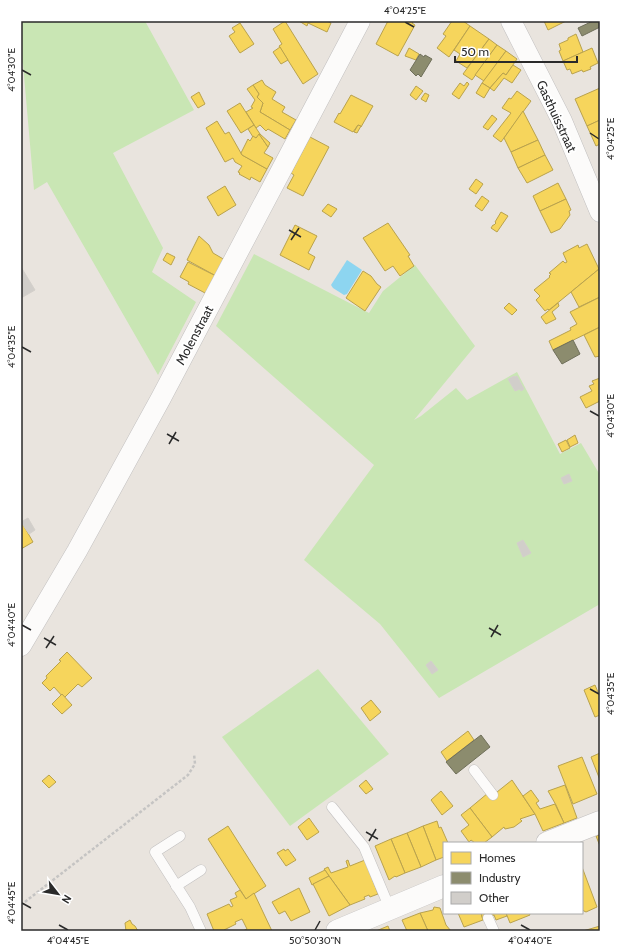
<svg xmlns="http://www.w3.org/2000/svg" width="621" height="952" font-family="Cabin,sans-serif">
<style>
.green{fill:#c9e6b4}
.water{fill:#8dd5f0}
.homes{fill:#f6d55c;stroke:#b9a24d}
.industry{fill:#8c8c6e;stroke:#6f6f5a}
.building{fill:#d1ceca;stroke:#d4d0cb}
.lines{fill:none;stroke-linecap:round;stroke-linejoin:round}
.service-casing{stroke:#c2c0c0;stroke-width:11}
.minor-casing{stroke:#c2c0c0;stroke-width:21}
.secondary-casing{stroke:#c2c0c0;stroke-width:23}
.path{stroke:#c5c4c3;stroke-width:2.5;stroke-dasharray:3 2;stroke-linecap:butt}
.service{stroke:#fcfbfa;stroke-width:10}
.minor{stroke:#fcfbfa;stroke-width:20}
.secondary{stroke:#fcfbfa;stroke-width:22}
.ticks{fill:none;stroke:#2a2a2a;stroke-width:1.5}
.labels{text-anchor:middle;stroke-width:4;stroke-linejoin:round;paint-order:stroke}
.street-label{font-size:13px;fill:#2a2a2a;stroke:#fff}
.neatline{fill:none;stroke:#2a2a2a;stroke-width:1.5}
.ticks-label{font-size:10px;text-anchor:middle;fill:#2a2a2a}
</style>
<rect width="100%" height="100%" fill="#e9e4de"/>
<g class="green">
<path d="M21,21H145L194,110L113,153L163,248L152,272L196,302L158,375L47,182L34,190L23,64L21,60Z"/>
<path d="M254,254L369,313L383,291L415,265L475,346L414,420L421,416L456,388L467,400L517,372L560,454L581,443L600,475V604L439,698L380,624L304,560L374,465L216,326Z"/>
<path d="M318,669L389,754L290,826L222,737Z"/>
</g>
<path class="water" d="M347,260L362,270L347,294L344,295L333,288L331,285Z"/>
<g class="homes">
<path d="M285,21L318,74L303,84L279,46L282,44L273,29Z"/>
<path d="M299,21H327L331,23L327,32L308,23L307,26Z"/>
<path d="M388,21H414L412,23L415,25L398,56L376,44Z"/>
<path d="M452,21H463L470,26L449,57L437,48L446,36L443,34Z"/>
<path d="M544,21H566L548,30Z"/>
<path d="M240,23L254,44L240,53L229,36L235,32L232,28Z"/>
<path d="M470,26L489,39L467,68L456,61L460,54L454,50Z"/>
<path d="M576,34L583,52L563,61L559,51L561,50L559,44L568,40V38Z"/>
<path d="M489,39L497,45L472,80L463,74Z"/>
<path d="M497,45L506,51L484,81L475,75Z"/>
<path d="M280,47L288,60L281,64L273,52Z"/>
<path d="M409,48L419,54L416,60L405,56Z"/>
<path d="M592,48L598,63L590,67L591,69L583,72L582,70L572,74L570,69L567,70L563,61Z"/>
<path d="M506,51L517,59L506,75L503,73L490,88L482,83Z"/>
<path d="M513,65L521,70L512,83L504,78L494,91L490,88L503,73L506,75Z"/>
<path d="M262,80L265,85L276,92L272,99L285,107L282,112L296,120L290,130L260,112L263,103L257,97L259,94L253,85Z"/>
<path d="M467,82L469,84L459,99L452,94L460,83L464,86Z"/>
<path d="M482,83L490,88L484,98L476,93Z"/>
<path d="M253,85L259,94L257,97L263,103L260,112L290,130L285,139L268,129L266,131L260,125L256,128L246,112L253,108L251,107L255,100L247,89Z"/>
<path d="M416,86L423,91L416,100L410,95Z"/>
<path d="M600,88V120L587,126L575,99Z"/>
<path d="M517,91L531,101L501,142L493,136L511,113L502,108L509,98L511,99Z"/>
<path d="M199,92L205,104L198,108L191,97Z"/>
<path d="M425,93L429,95L426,102L421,99Z"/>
<path d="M351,95L373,106L361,127L358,125L353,132L334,122L339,113L340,114Z"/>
<path d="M240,103L254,125L241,133L227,111Z"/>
<path d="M523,111L538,140L511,152L504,138Z"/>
<path d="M492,115L497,119L488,130L483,127Z"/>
<path d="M600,120V144L596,146L587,126Z"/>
<path d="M217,121L225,134L229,132L242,155L267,169L260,182L251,177L250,180L239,174L240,173L238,172L242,166L235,162L233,158L225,162L206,128Z"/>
<path d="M254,125L260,134L256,138L253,137L248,129Z"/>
<path d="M358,125L361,126L357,133L354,132Z"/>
<path d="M259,134L268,147L264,153L273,158L267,169L242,155L241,153L248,139L250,141L253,136L256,138Z"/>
<path d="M259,134H260L270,143L268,147Z"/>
<path d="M310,137L329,147L303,196L287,188L294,175L291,173Z"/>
<path d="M538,140L545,155L518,168L511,152Z"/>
<path d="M545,155L553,170L527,183L518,168Z"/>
<path d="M476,179L483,184L476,194L469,189Z"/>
<path d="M558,183L566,199L540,211L533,196Z"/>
<path d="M225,186L236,205L218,216L207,197Z"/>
<path d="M482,196L489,201L482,211L475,206Z"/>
<path d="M566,199L571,210L569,211L570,215L560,229L551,233L540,211Z"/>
<path d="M328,204L337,209L331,217L322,211Z"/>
<path d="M501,212L508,216L497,232L491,228L493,225H494L496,223L495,222Z"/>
<path d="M388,223L410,255L408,256L414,266L400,276L393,266L385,271L363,238Z"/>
<path d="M295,225L317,236L308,253L315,257L309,270L280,255Z"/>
<path d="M199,236L209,245L213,253L225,260L216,276L187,260Z"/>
<path d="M587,244L599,269L549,310L548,309L545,311L536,300L540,296L534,290L550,277L549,276L551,274L549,273L563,261L565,263L567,262L563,253L578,245L579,248Z"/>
<path d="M167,253L175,257L171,265L163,260Z"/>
<path d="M188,262L216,276L207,294L188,284L189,282L180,277Z"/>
<path d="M599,269L600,297L579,307L571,292Z"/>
<path d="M363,271L371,276L377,284L381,287L365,311L346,298Z"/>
<path d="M600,297V327L553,350L549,341L571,330L570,328L577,324L570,312Z"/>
<path d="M509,303L517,310L512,315L504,308Z"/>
<path d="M558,303L559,306L552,312L556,319L546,324L541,317Z"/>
<path d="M600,327V356L595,357L584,335Z"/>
<path d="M600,378V401L586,408L580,397L592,391L589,386L594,384L592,381Z"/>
<path d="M575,435L578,443L570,447L567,440Z"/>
<path d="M566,440L570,448L562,452L558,444Z"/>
<path d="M21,521L33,542L21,549Z"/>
<path d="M67,652L92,678L82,687L78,684L64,698L54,687L50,691L42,683L47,678L46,676L61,661L59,660Z"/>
<path d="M595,685L600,697V715L595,717L584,690Z"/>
<path d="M62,694L72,705L62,714L52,704Z"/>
<path d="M371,700L381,712L370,721L361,708Z"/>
<path d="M468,731L474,740L447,761L441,752Z"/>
<path d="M600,753V780L591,757Z"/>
<path d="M582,757L597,794L573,804L558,766Z"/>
<path d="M49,775L56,782L49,788L42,781Z"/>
<path d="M366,780L373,789L366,794L359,786Z"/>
<path d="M512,780L535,814L520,819L522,821L514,827L505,829L504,827L492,837L470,808L488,793L497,792Z"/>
<path d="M565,785L577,818L564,823L556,805L548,791Z"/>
<path d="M531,790L539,801L536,803L540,809L555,804L564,823L543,831L535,814L523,796Z"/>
<path d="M441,791L453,806L442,815L431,800Z"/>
<path d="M470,808L492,837L484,843H475L471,840L469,842L461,831L469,825L461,815Z"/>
<path d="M309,818L319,832L307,840L298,827Z"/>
<path d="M437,821L439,828L441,827L448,843H444V857L436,860L423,826Z"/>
<path d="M228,826L266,886L246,899L208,839Z"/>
<path d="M423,826L436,860L421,867L407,833Z"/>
<path d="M407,833L421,867L405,873L391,839Z"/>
<path d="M600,835V846L596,836Z"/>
<path d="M391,839L405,873L396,877L395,876L389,880L375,846Z"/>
<path d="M284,849L285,851L288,849L296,860L286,866L277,853Z"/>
<path d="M348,860L350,866L365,860L378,894L370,897L369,895L364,897L365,899L350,905L324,869L328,867L331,873L348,867L346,861Z"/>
<path d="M582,867L597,907L586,912L582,910Z"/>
<path d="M325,870L329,876L312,885L309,878Z"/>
<path d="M329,876L350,905L329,916L313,884Z"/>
<path d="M299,888L310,912L291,921L285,911L279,914L272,902Z"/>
<path d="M240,890L246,899L254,893L272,931H243L247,929L242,919L235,922L236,924L224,930V931H214L207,914L229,904L231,907L233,906L230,900L237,897L235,893Z"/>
<path d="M434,907L440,908L446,925L451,931H428L420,913L433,910Z"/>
<path d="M420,913L428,931H407L402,920Z"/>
<path d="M458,913H481L483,920L464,927Z"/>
<path d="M481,913H506L507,916L496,920L494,915L483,920Z"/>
<path d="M506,913H529L530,915L510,923Z"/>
<path d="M130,920L132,924L135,926L138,931H126L125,923Z"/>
<path d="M388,926L390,931H376Z"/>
<path d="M600,926V931H583Z"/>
</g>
<g class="industry">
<path d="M593,21H600V27L582,36L578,28Z"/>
<path d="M420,54L424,57L425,55L432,59L421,77L418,74L416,76L410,70Z"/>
<path d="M573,340L580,354L562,364L553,350Z"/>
<path d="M481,735L490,747L456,774L446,762Z"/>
</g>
<g class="building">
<path d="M21,267L35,290L21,298Z"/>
<path d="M514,376V377L517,376L524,389L521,391L520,389L515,391L508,379Z"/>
<path d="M569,474L572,481L564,484L561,478Z"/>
<path d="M28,518L35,530L29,534L21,522Z"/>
<path d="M523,540L531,553L523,557L517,543Z"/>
<path d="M431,661L438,670L432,674L426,665Z"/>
</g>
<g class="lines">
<g class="service-casing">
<g id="service">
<path d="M474,770L493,795"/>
<path d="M332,807L364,847L390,909"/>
<path d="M180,836L155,852L190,907L201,931"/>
<path d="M176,886L201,870"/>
<path d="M488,918L494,931"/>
</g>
</g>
<g class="minor-casing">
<g id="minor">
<path d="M511,21L562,121L600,212"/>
<path d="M21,646L77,551L161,398L360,21"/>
</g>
</g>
<g class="secondary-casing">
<g id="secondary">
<path d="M547,843L600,822"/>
<path d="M337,931L444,886"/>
</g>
</g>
<path class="path" d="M21,905L188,775L195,764L194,754"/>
<use href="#service" class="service"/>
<use href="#minor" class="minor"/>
<use href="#secondary" class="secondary"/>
</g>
<path class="ticks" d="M405,22L414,27M22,70L31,75M590,133L599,139M289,230L301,237M291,240L299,228M22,347L31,352M590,411L599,416M167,434L179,441M169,444L176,432M22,625L31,630M489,628L501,635M491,637L498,625M44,638L56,645M46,648L54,636M590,689L599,694M366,832L378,839M369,841L376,829M22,903L31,908M59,925L68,930M521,925L530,930M315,930L320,921"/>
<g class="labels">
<g class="street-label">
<text transform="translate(557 116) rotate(65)" y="5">Gasthuisstraat</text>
<text transform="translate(194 335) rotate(-62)" y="5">Molenstraat</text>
</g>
</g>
<rect width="621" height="952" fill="none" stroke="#ffffff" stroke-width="44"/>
<rect x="443" y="842" width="140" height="72" fill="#ffffff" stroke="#aaaaaa"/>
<rect x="451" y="852" width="20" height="12" fill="#f6d55c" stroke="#aaaaaa"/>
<text x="479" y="862" font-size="12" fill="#2a2a2a">Homes</text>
<rect x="451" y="872" width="20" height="12" fill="#8c8c6e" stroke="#aaaaaa"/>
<text x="479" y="882" font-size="12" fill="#2a2a2a">Industry</text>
<rect x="451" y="892" width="20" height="12" fill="#d1ceca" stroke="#aaaaaa"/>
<text x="479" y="902" font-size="12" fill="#2a2a2a">Other</text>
<g transform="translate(58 894) rotate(121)" stroke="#ffffff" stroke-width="3" paint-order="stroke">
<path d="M0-3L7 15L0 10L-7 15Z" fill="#2a2a2a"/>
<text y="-6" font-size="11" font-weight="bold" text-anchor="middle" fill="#2a2a2a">N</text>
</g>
<path d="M455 56v6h122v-6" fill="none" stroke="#2a2a2a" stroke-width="2"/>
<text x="461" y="56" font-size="12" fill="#2a2a2a" stroke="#ffffff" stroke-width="3" paint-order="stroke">50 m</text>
<rect x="22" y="22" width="577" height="908" class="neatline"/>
<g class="ticks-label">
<text x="405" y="14">4°04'25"E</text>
<text transform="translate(11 70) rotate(-90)" y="4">4°04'30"E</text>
<text transform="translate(610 139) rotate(-90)" y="4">4°04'25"E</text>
<text transform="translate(11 347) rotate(-90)" y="4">4°04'35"E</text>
<text transform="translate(610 416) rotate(-90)" y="4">4°04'30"E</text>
<text transform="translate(11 625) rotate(-90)" y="4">4°04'40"E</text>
<text transform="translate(610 694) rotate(-90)" y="4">4°04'35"E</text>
<text transform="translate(11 903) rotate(-90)" y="4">4°04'45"E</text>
<text x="68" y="944">4°04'45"E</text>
<text x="315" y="944">50°50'30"N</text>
<text x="530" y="944">4°04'40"E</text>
</g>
</svg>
